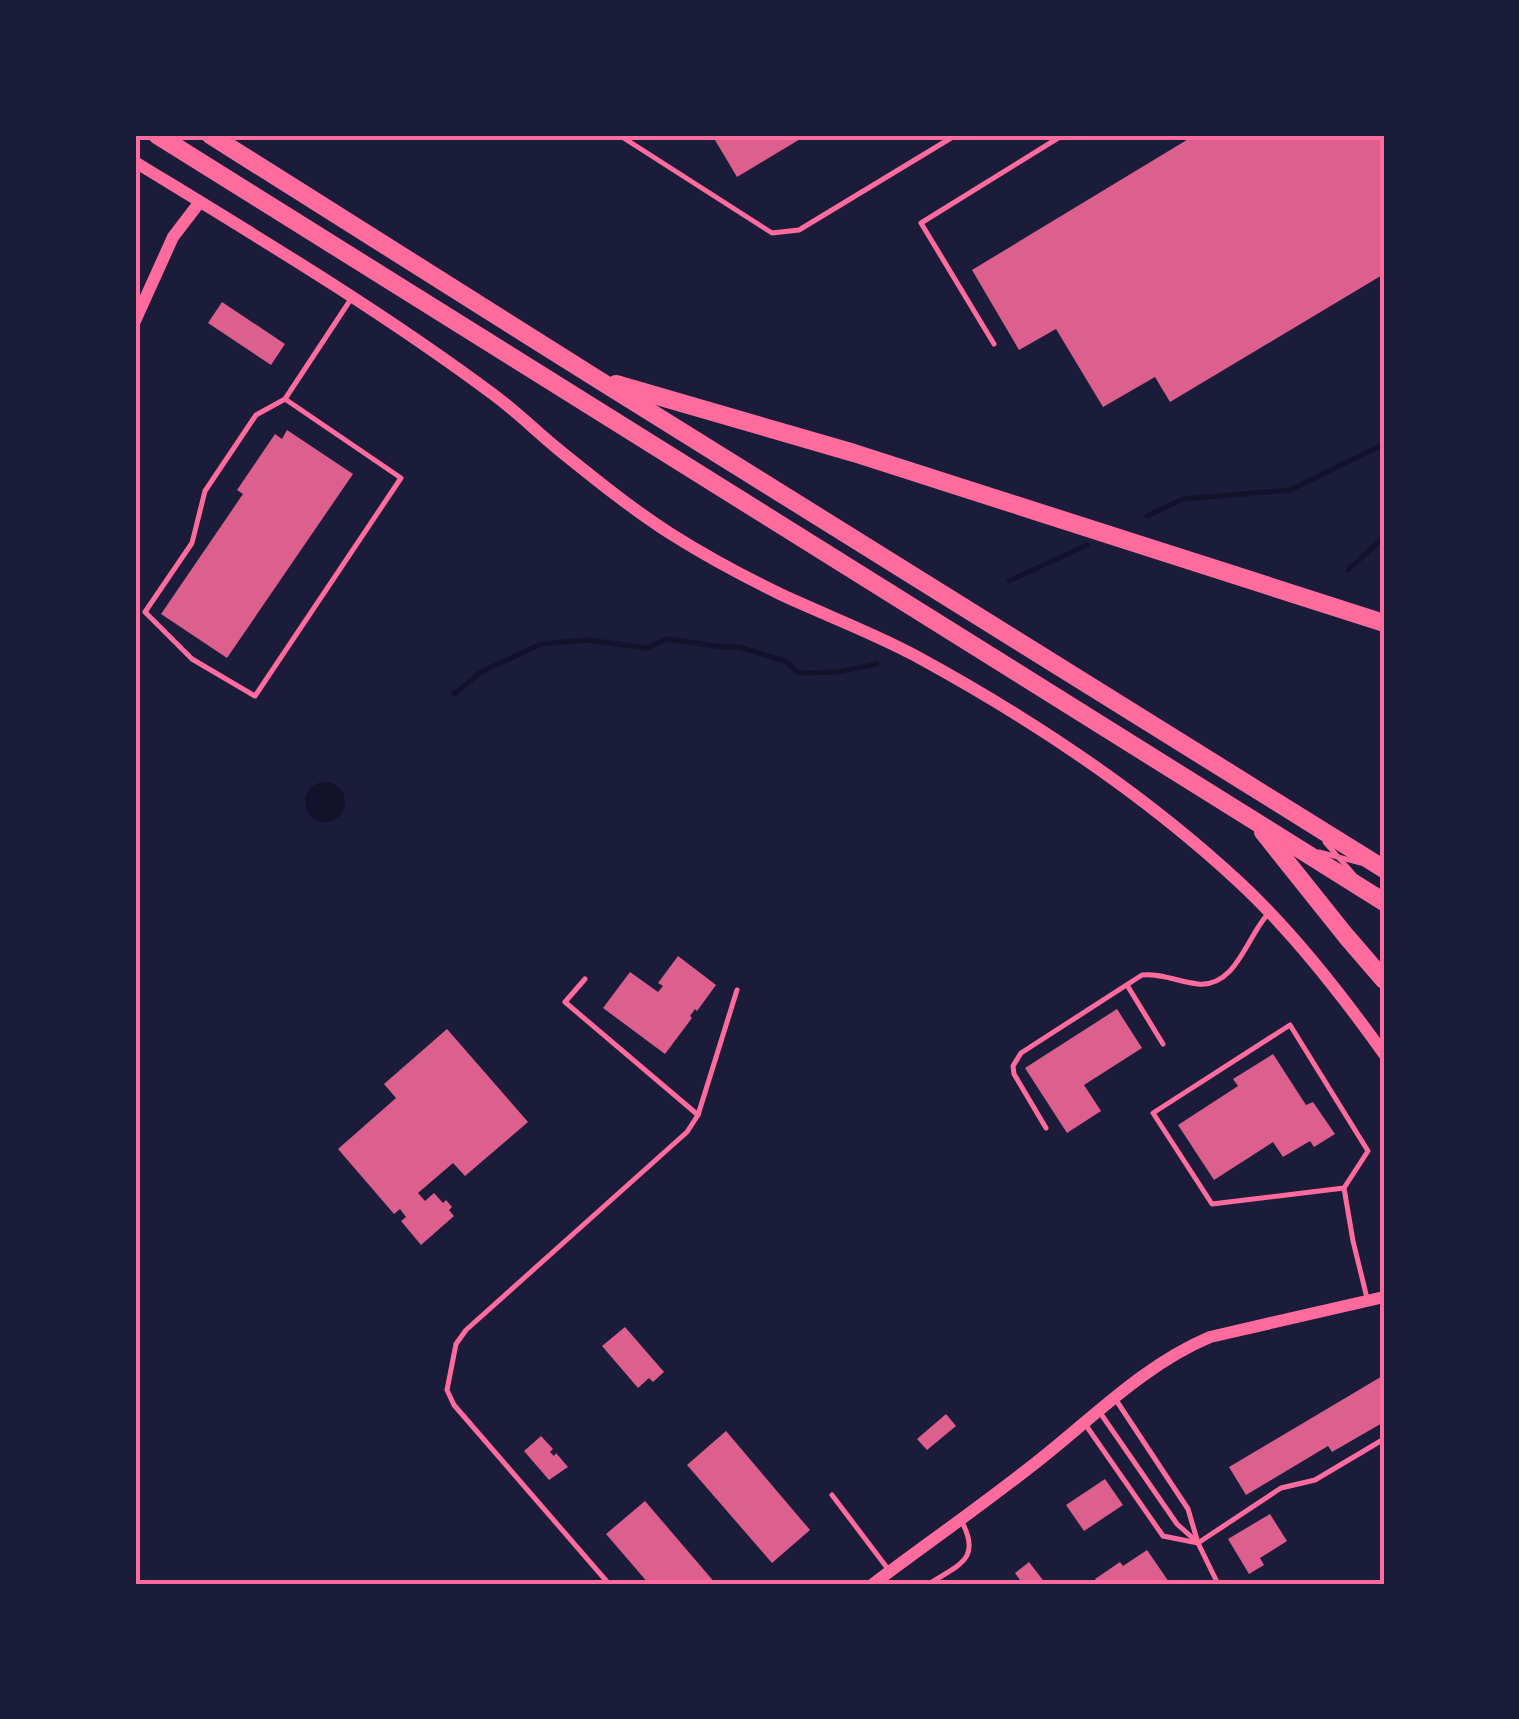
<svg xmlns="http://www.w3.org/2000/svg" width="1519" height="1719" font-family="'IBM Plex Sans',sans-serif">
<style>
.water{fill:#12122b}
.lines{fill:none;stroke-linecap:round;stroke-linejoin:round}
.stream{stroke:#12122b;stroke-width:5}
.building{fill:#dd5f8e}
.service{stroke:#ff6b9d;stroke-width:5}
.tertiary{stroke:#ff6b9d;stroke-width:12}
.motorway{stroke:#ff6b9d;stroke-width:18}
.neatline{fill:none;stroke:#ff6b9d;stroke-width:4}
</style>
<rect width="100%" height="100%" fill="#1b1b3a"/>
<circle class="water" cx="325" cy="802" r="20"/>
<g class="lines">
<g class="stream">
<path d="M1147,516L1183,499L1290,490L1384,444"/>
<path d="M1348,570L1384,537"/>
<path d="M1009,581L1087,545"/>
<path d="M454,694L481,672L541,644L587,640L647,648L667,639L724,647H739L785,661L799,673L837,672L877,664"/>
</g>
</g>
<g class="building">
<path d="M712,135H807L737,177Z"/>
<path d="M1195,135H1384V274L1170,402L1155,377L1103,407L1056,329L1019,350L972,270Z"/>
<path d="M222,302L285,344L271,365L208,323Z"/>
<path d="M287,430L353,474L227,658L161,614L243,494L237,490L275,434L282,439Z"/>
<path d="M678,956L716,985L697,1011L695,1009L690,1016L692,1018L665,1054L603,1008L630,972L658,992L663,986L658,983Z"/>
<path d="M1117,1009L1142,1048L1084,1085L1101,1111L1067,1133L1025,1068Z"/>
<path d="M447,1029L528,1122L465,1176L453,1163L418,1193L425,1201L434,1193L443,1203L446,1200L452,1207L449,1210L454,1216L421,1245L401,1221L406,1217L400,1209L394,1214L338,1149L396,1098L384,1084Z"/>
<path d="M1273,1054L1306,1105L1313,1102L1335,1134L1314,1147L1310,1141L1283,1157L1273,1142L1214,1180L1178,1125L1238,1086L1233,1079Z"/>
<path d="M625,1327L664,1372L653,1382L649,1378L638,1388L602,1346Z"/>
<path d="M1384,1375V1422L1332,1452L1328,1446L1246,1495L1229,1467Z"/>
<path d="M946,1414L956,1426L927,1450L917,1439Z"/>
<path d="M726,1431L810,1530L772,1563L687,1465Z"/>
<path d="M541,1436L553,1449L550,1452L554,1456L556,1453L568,1467L549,1480L524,1451Z"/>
<path d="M1105,1479L1123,1505L1084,1531L1066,1505Z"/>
<path d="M645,1501L716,1584H649L606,1534Z"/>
<path d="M1270,1514L1287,1541L1260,1558L1264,1565L1249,1574L1228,1539Z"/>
<path d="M1147,1550L1169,1582L1166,1584H1099L1095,1579L1120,1562L1123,1566Z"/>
<path d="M1029,1562L1046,1584H1023L1015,1573Z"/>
</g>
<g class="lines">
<g class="service">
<path d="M619,135L772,233L799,230L956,135"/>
<path d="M994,344L921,223L1063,135"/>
<path d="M285,399L401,478L255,696L192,659L145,612L192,543L205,491L256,415L285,399L351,299"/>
<path d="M1325,842L1354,875"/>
<path d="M1319,852L1361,863"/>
<path d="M585,979L565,1002L698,1115"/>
<path d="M1127,985L1163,1044"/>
<path d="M1046,1128L1014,1074L1013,1066L1021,1053L1142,975C1161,973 1179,982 1198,984C1236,988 1247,936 1268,914"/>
<path d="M1344,1188L1212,1204L1153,1113L1290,1025L1368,1151L1344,1188L1353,1241L1367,1298"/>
<path d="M1116,1400L1188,1509L1198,1543L1218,1584"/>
<path d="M1101,1414L1177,1524L1196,1541"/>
<path d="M1085,1424L1163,1536L1198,1543L1281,1488L1315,1480L1384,1439"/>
<path d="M832,1495L888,1569"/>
<path d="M609,1584L454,1405L447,1390L456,1344L466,1330L687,1132L698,1115L737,990"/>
<path d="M929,1584C960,1564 982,1559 961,1520"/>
</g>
<g class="tertiary">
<path d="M135,162C256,236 380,310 494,395C517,412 537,432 559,450C595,479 632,509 671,534C706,556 743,576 780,594C825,615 871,632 914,655C1030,718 1142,792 1239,882C1292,931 1342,995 1384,1054"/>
<path d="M135,321L173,237L199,203"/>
<path d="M873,1584C925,1545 978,1508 1029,1468C1088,1423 1141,1366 1210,1337L1384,1297"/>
</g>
<g class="motorway">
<path d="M157,135L1384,902"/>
<path d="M210,135L594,377L1384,869"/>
<path d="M616,384L854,453L1384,623"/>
<path d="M1263,832L1346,936L1384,980"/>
</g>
</g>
<rect width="1519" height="1719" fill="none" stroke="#1b1b3a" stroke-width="275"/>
<rect x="138" y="138" width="1244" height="1444" class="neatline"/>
</svg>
